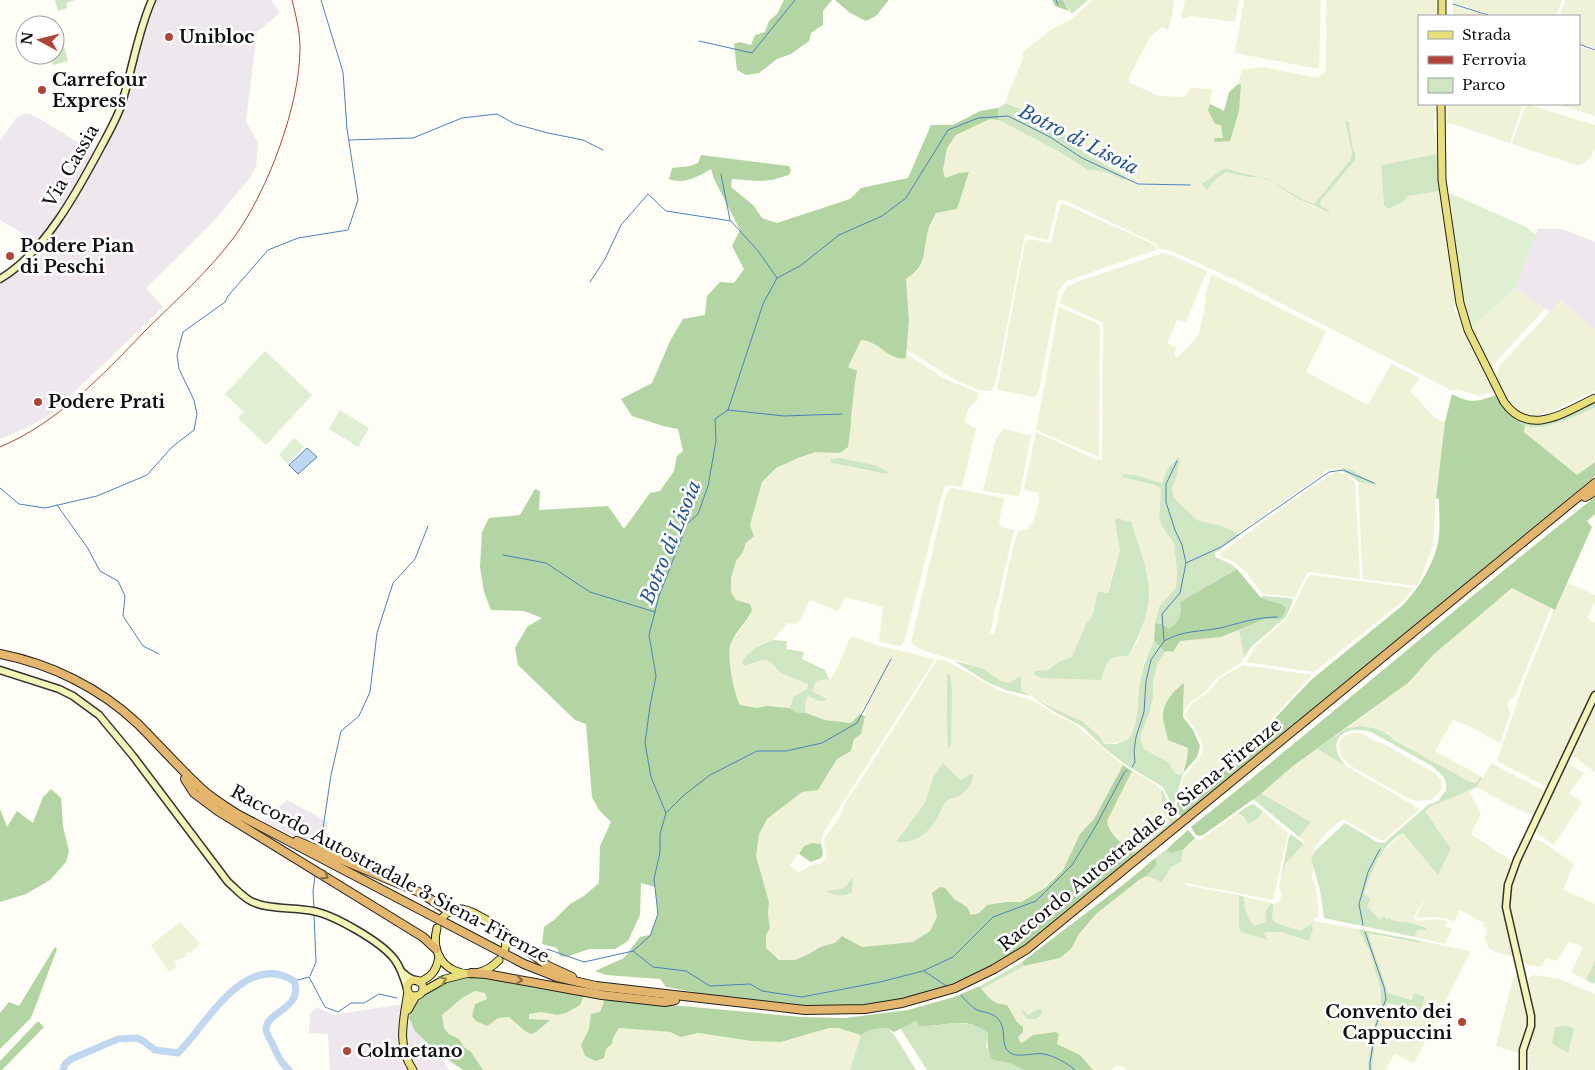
<svg xmlns="http://www.w3.org/2000/svg" width="1595" height="1070" font-family="'Libre Baskerville',serif">
<style>
.industrial{fill:#eee7ee}
.farmland{fill:#f0f2d7;fill-rule:evenodd}
.green{fill:#cfe6c2}
.forest{fill:#b2d5a3}
.pitch{fill:#e0eed2}
.water{fill:#bfd7f0;stroke:#4e81bf}
.lines{fill:none;stroke-linecap:round;stroke-linejoin:round}
.stream{stroke:#4e81bf;stroke-width:1}
.river{stroke:#bfd7f0;stroke-width:7}
.secondary-casing{stroke:#333;stroke-width:9}
.primary-casing{stroke:#222;stroke-width:9}
.motorway-casing{stroke:#222;stroke-width:10}
.secondary{stroke:#f4f6b8;stroke-width:6}
.primary{stroke:#e9df7a;stroke-width:7}
.motorway{stroke:#e4b66d;stroke-width:8}
.rail{stroke:#b24437;stroke-width:1}
.oneway{stroke:#856c44}
.oneway2{stroke:#88824b}
.poi-dot{fill:#b24437;stroke:#fff;stroke-width:2}
.labels{text-anchor:middle;stroke-width:5;stroke-linejoin:round;paint-order:stroke}
.poi-label{font-size:18px;font-weight:bold;fill:#111;stroke:#fff;text-anchor:start}
.street-label{font-size:18px;fill:#111;stroke:#fff}
.water-label{font-size:19px;font-style:italic;fill:#265596;stroke:#fff}
</style>
<rect width="100%" height="100%" fill="#fefdf6"/>
<g class="industrial">
<path d="M157,0H271L280,13L257,32L246,121L258,143L256,166L249,179L212,223L146,288L163,307L51,414L26,428L0,439V284L26,266L42,245L0,220V141L16,118L26,113L35,116L100,156L126,100L140,48Z"/>
<path d="M1538,228L1542,229H1562L1595,242V330L1561,300L1550,312L1515,288Z"/>
<path d="M287,800L328,822L324,847L308,843L263,822Z"/>
<path d="M403,1004L411,1010L409,1021L429,1046L438,1053L449,1070H330L328,1034L309,1033L310,1014L317,1007L333,1015Z"/>
</g>
<g class="farmland">
<path d="M1093,0H1174L1172,17L1168,30L1162,27L1150,37L1129,77L1130,83L1159,96L1185,97L1191,88L1212,89L1210,104L1208,110L1221,125L1223,138L1230,141L1239,111L1241,86L1238,84L1242,70L1262,67L1312,77L1320,76L1326,71V0H1438V16H1419V104H1435L1434,130L1436,136L1437,154L1381,165L1384,205L1407,196L1440,191L1455,293L1454,311L1459,315L1460,322L1474,353L1494,391L1479,396L1460,390H1451L1238,281L1176,253L1168,250L1159,249L1156,244L1067,201L1060,200L1057,203L1049,237L1047,240L1026,235L1024,238L997,376L992,391H981L957,381L907,350L909,320L906,279L918,271L925,252L927,233L937,213L957,209L969,173H959L945,178L943,170L947,148L956,135L990,119L999,120L1058,151L1088,170L1105,172L1124,180L1125,178L1122,175L1084,153L1063,134L1041,118L1005,102L1022,61L1023,52L1052,29L1070,20ZM1345,122H1349L1353,149L1356,155L1355,160L1344,172L1320,202L1322,207L1329,210L1314,207L1298,199L1271,181L1259,177H1248L1225,172L1216,179L1203,184L1223,169H1229L1241,173L1250,175L1272,180L1302,199L1314,204L1351,159L1352,153Z"/>
<path d="M1185,0H1239L1235,22L1192,16L1181,19Z"/>
<path d="M1244,0H1321L1319,69L1235,53Z"/>
<path d="M1453,0H1562L1556,16H1495L1453,3Z"/>
<path d="M1565,0H1595V49L1579,43V16H1560Z"/>
<path d="M1453,5L1487,16H1453Z"/>
<path d="M1579,46L1595,51V116L1558,104H1579Z"/>
<path d="M1448,104H1523L1510,143L1447,122Z"/>
<path d="M1526,104L1595,125V148L1589,159L1583,164L1577,165L1512,144Z"/>
<path d="M1062,203L1155,245L1156,250L1066,281L1058,292L1039,390L1035,397L997,390L1025,243L1029,239L1051,243L1060,206Z"/>
<path d="M1163,253L1173,256L1207,271L1186,322L1177,320L1167,343L1176,348L1174,353L1176,358L1192,343L1199,334L1204,312L1206,291L1212,274L1326,331L1306,372L1368,405L1391,364L1420,378L1410,391L1435,418L1445,422L1436,498L1433,546L1417,586L1363,579L1358,485L1359,482L1377,484L1350,469L1328,470L1239,533H1233L1222,526L1197,520L1174,499L1172,488L1177,475L1180,459L1178,457L1168,468L1162,483L1136,475L1123,477L1155,485L1161,489L1159,517L1162,526L1174,544L1177,571L1176,587L1159,607L1155,623L1154,641L1144,662L1139,691V708L1135,729L1129,739L1125,741L1107,744L1102,743L1101,738L1046,703L1022,691L1021,685V675L1010,683L1001,681L982,668L934,654L918,648L911,642L946,495L949,490L953,488L1004,498L999,522L1001,527L1014,530L990,633L994,634L1013,547L1018,531L1027,529L1034,520L1039,501L1038,493L1024,490L1036,432L1095,459L1102,460L1103,323L1060,303L1063,293L1067,287L1077,282ZM1120,544L1149,593L1148,604L1138,640L1128,656H1115L1074,678H1042L1034,675L1035,671L1048,670L1060,661L1072,657L1086,624L1092,617L1098,592L1107,594L1120,550Z"/>
<path d="M1515,288L1545,309L1490,368L1471,328Z"/>
<path d="M1561,300L1595,330V391L1551,412L1540,415L1526,416L1516,412L1508,404L1495,378L1501,364Z"/>
<path d="M1059,307L1097,323L1100,326L1099,457L1036,430Z"/>
<path d="M861,339L868,340L894,357L906,358L907,354L943,378L979,393L977,400L968,409L965,421L966,423L976,428L962,487L950,485L944,487L904,642L900,646L879,642L883,607L845,597L838,611L810,600L801,619L796,624L787,623L773,640L758,646L744,666L763,660L770,661L781,673L809,684L807,689L793,697L790,709L767,706L757,708L740,705L735,697L728,656L731,643L748,619L750,604L736,600L731,592V579L736,561L743,552L746,543L754,536L750,525L762,482L776,468L798,458L816,452L853,417L852,400L857,372L848,367ZM831,463H864L875,465L887,472L867,471Z"/>
<path d="M1595,408V462L1577,475L1524,432L1525,426L1538,428L1557,423Z"/>
<path d="M1004,429L1031,435L1021,488L1019,495L1016,496L983,491L996,438Z"/>
<path d="M1336,472L1346,474L1355,482L1360,579L1311,572L1307,573L1295,597L1263,594L1245,571L1232,561L1223,558L1219,554L1311,487Z"/>
<path d="M1312,575L1414,588L1403,601L1314,672L1246,662L1256,646L1288,617L1308,577Z"/>
<path d="M1567,582L1595,595V602L1587,618L1595,623V690L1549,788L1497,761L1524,682L1553,612Z"/>
<path d="M1512,588L1551,608L1515,696L1510,699L1508,704L1510,714L1500,743L1469,726L1453,720L1435,751L1480,776L1478,781L1475,783L1468,782L1449,772L1433,761L1415,753L1408,747L1394,740L1388,733L1370,727L1360,726L1347,728L1408,683L1433,655Z"/>
<path d="M1239,630L1244,658L1241,663L1214,680L1208,690L1191,702L1184,710V684L1176,688L1188,747L1187,759L1180,775L1175,773L1168,762L1144,749L1140,737L1153,697V682L1158,663L1165,652L1168,651L1173,652L1180,641L1221,637Z"/>
<path d="M851,636L877,645L933,659L934,661L823,833L821,844L812,843L804,846L790,865L799,873L809,866L820,864L825,859L826,854L824,842L825,837L841,815L845,803L870,766L937,660H944L956,666L1000,691L1032,700L1055,715L1069,721L1077,726L1123,765L1094,819L1080,835L1063,870L1045,888L1021,902H1006L971,915L967,907L954,899L945,889L932,893L938,916L930,931L913,942L862,947L842,936L835,943L820,947L809,954L796,960H779L766,948V935L770,928L768,915L769,902L756,856L759,834L767,819L802,792L818,790L837,759L851,751L854,739L861,734L867,707L874,689L860,714L852,723L825,720L806,713L805,703L808,695L819,701H824L826,697L812,691L816,681L829,679L834,675ZM948,701L951,745L949,748L947,725ZM944,764L960,780L973,773L963,794L947,802L941,808L939,815L914,841L896,842L925,803Z"/>
<path d="M1243,665L1312,675L1261,731L1191,792L1183,796L1180,792L1183,778L1199,758L1203,751L1202,742L1196,730L1185,716L1188,709L1196,700L1206,694L1220,678Z"/>
<path d="M1595,703V772L1571,754Z"/>
<path d="M1354,733H1362L1374,741L1382,743L1435,773L1441,780L1442,787L1440,792L1431,800L1417,801L1409,799L1351,766L1341,756L1339,744L1343,737Z"/>
<path d="M1317,749L1420,809L1384,840H1379L1343,819L1328,831L1314,848V851L1311,858L1314,864L1312,876L1316,888L1319,918L1315,917L1313,921L1359,929L1363,935L1376,970L1381,991V1003L1375,1023L1369,1070H1126L1123,1067L1117,1065L1111,1070H1093L1080,1055L1057,1044L1059,1034L1022,1043L1019,1042L1018,1037L1023,1027L1017,1022L1007,1005H1001L987,997L982,989L1024,966L1060,958L1071,949L1079,934L1096,914L1139,880L1146,876L1153,879L1164,881L1165,875L1171,867L1181,862L1183,850L1195,838L1200,840L1238,813L1244,817L1259,818L1263,811L1288,833L1273,900L1186,883L1185,885L1239,895V926L1242,932L1267,940L1264,934L1266,932H1281L1309,940L1301,931L1276,923L1271,918L1273,904L1279,902L1282,894L1279,886L1286,863L1305,842L1299,837L1311,822L1262,793L1293,766Z"/>
<path d="M1491,763L1547,792L1535,817L1507,804L1477,787Z"/>
<path d="M1567,763L1584,773L1569,793L1582,802L1554,845L1535,832Z"/>
<path d="M1132,771L1154,783L1161,790L1162,808L1170,822L1148,842L1133,852L1129,850L1108,828L1107,821Z"/>
<path d="M1468,790L1481,813L1471,834L1513,862L1505,891L1514,957L1495,952L1488,947L1485,939L1487,929L1483,926L1484,923L1460,910L1454,922L1445,918L1435,917L1416,918V916L1428,893L1414,916V919L1418,921L1438,919L1447,921L1445,927L1452,928L1445,944L1415,937L1416,929L1426,930V928L1408,922L1395,921L1388,918L1387,920H1380L1367,906L1364,894L1373,867L1384,851L1403,833L1437,874L1451,849L1425,811L1430,807Z"/>
<path d="M1531,838L1544,843L1574,864L1563,890L1595,904V960L1586,980L1571,972L1583,948L1578,944L1569,942L1557,961L1546,958L1541,967L1528,965L1522,960L1511,914L1510,897L1512,882L1517,867Z"/>
<path d="M1244,897L1271,903L1266,910L1265,922L1254,927L1248,919L1244,909Z"/>
<path d="M180,922L200,943L190,954L188,952L186,953L187,956L185,957L174,961L177,966L169,972L151,945Z"/>
<path d="M1367,934L1420,943L1421,941L1471,951L1414,1063L1394,1054L1386,1070H1373L1372,1064L1379,1020L1387,1003L1409,1009L1412,1000L1388,993Z"/>
<path d="M1520,969L1530,1010L1526,1030L1517,1053L1496,1046L1513,979Z"/>
<path d="M1534,975L1560,979L1595,994V1070H1529L1528,1052L1536,1018L1528,979Z"/>
<path d="M476,991L485,993L487,999L475,1004L472,1016L498,1018L509,1017L525,1031L549,1020L529,1019V1014L541,1012L557,1015L584,995L605,999L600,1012L591,1015L589,1029L581,1045L605,1055L606,1049L612,1044L613,1038L619,1028L670,1032L681,1037L698,1033L781,1042L829,1028H838L861,1035L850,1070H483L471,1052L464,1047L459,1039L449,1034L444,1028L442,1015L462,998Z"/>
</g>
<g class="green">
<path d="M55,0H75L66,3L67,8L58,11Z"/>
<path d="M1063,0H1088L1072,14Z"/>
<path d="M53,18L54,20L56,19L68,61L53,65L50,55H55V25H42L41,22Z"/>
<path d="M1006,103L1041,118L1063,134L1084,153L1123,175L1125,178L1124,180L1105,172L1088,170L1058,151L999,120L998,108Z"/>
<path d="M1345,121L1349,122L1353,149L1356,155L1355,160L1320,202L1322,207L1329,210V212L1298,199L1271,181L1259,177H1248L1226,172L1216,179L1207,190L1202,184L1223,169H1229L1241,173L1269,179L1302,199L1314,204L1351,159L1352,153Z"/>
<path d="M1437,154L1440,191L1407,196L1403,202L1388,209L1384,205L1381,165Z"/>
<path d="M1595,402V408C1578,414 1543,433 1525,426C1521,424 1516,419 1512,416L1528,424L1541,423Z"/>
<path d="M1178,457L1180,459L1177,475L1172,488L1174,498L1197,520L1222,526L1240,535L1215,553V557L1231,564L1237,569L1180,602C1182,616 1180,621 1169,630L1162,624L1155,623L1159,607L1176,587L1177,571L1174,544L1162,526L1159,517L1161,489L1155,485L1122,477V474L1136,475L1162,483L1168,468Z"/>
<path d="M839,458L875,465L888,472L887,474L831,463V459Z"/>
<path d="M1343,468L1350,469L1378,485L1359,482L1343,471Z"/>
<path d="M1116,518L1131,522C1138,544 1149,571 1149,594C1149,614 1138,639 1128,656C1106,656 1108,661 1101,680L1042,678L1034,675L1035,671L1048,670L1060,661L1072,657L1086,624L1092,617L1098,592L1108,593L1120,550L1115,521Z"/>
<path d="M1262,596L1291,598L1293,601L1286,617L1251,647L1244,658L1239,630L1266,619L1283,604L1261,598Z"/>
<path d="M773,640L787,641L786,649L804,652L802,659L825,670L829,679L816,681L812,691L826,698L824,701H819L808,696L805,703L806,713L795,712L790,709L793,697L807,689L808,684L781,673L770,661L763,660L744,666L742,662C749,650 760,645 773,640Z"/>
<path d="M1154,641L1165,652L1158,663L1153,682V697L1150,711L1140,737L1144,749L1168,762L1175,773L1180,775L1182,772L1183,773L1174,806L1172,805L1163,787L1126,765L1103,747L1083,727L1055,712L1031,696L1006,690L987,682L954,661L982,668L1001,681L1010,683L1021,675V685L1022,691L1053,708L1083,722L1101,738L1104,744H1116L1129,739C1139,721 1137,708 1139,690C1141,672 1146,657 1154,641Z"/>
<path d="M947,674H950L952,690L951,745L948,749L947,725Z"/>
<path d="M1360,726C1373,727 1386,730 1394,740L1468,781L1475,783L1478,781L1480,776L1482,778L1477,787L1430,807L1425,811L1451,849L1438,875L1403,833C1381,845 1371,872 1364,894L1371,899L1367,906L1380,920L1384,916L1387,920L1388,918L1395,921L1408,922L1426,928V930H1417L1415,937L1324,918L1320,890L1311,858L1315,851L1345,823L1377,842L1384,843L1428,805L1438,801L1446,790V782L1443,776L1432,766L1373,733C1345,722 1323,741 1346,766L1317,749L1347,728Z"/>
<path d="M943,763L960,780L973,773C974,779 968,789 963,793C959,798 951,798 946,802C942,806 941,811 938,816C929,833 916,844 896,842L925,803L933,778Z"/>
<path d="M1161,790L1163,791L1171,810L1179,820L1138,855L1133,852L1148,842L1170,822L1162,808Z"/>
<path d="M1261,793L1311,822L1299,837L1253,799Z"/>
<path d="M1253,804L1263,811L1259,818L1248,824L1244,817L1238,813L1248,806Z"/>
<path d="M1291,834L1304,844L1286,863L1281,878L1289,837Z"/>
<path d="M1167,849L1170,853L1183,850L1181,862L1171,867L1162,882L1146,876L1157,865L1155,858Z"/>
<path d="M853,877L852,892C844,898 833,895 825,891C841,889 842,892 853,877Z"/>
<path d="M1239,895L1244,897C1244,909 1246,916 1254,926L1265,922L1266,910L1271,903L1273,904L1272,918L1276,923L1301,931L1311,924L1313,928L1309,941L1281,932H1266L1264,934L1268,940L1241,932L1239,926Z"/>
<path d="M1359,929L1421,941L1420,943L1384,936L1368,934L1388,993L1412,1000L1414,993L1425,997L1420,1011L1387,1003L1379,1020L1372,1064L1373,1070H1369L1368,1064L1375,1023L1381,1003V991L1370,952Z"/>
<path d="M1595,960V982L1593,984L1586,980Z"/>
<path d="M1022,962L1024,966L982,989L980,986Z"/>
<path d="M1022,1009L1028,1015L1038,1009L1042,1010V1014L1036,1019H1027L1021,1010Z"/>
<path d="M917,1021L931,1026L956,1023L979,1025L988,1033L986,1046L993,1060L1009,1063L1027,1070H927L900,1028Z"/>
<path d="M1568,1026L1574,1029L1568,1053L1552,1044L1555,1027Z"/>
<path d="M887,1028C896,1033 909,1060 916,1070H850L861,1035L872,1029Z"/>
<path d="M412,1044L418,1045L428,1052L413,1051L409,1048Z"/>
</g>
<g class="forest">
<path d="M784,0H832L823,11V25L811,33L809,41L791,54L777,59L759,73L746,75L737,70L734,44L740,42L751,45L755,35L765,32L769,21L777,14Z"/>
<path d="M835,0H888V1L876,16L866,21L850,13Z"/>
<path d="M1052,0H1063L1069,11L1055,6Z"/>
<path d="M1238,84L1241,85L1239,111L1230,141L1214,142L1215,138H1223L1221,125L1215,124L1208,110L1210,104L1224,111L1229,92Z"/>
<path d="M998,108L999,120L990,119L956,135L947,148L943,170L945,178L959,173L969,172L957,209L936,213C933,220 928,227 927,235C923,256 926,266 906,279L909,320L906,358C890,362 878,340 861,340L848,367L857,371C852,397 852,421 848,447L840,453L816,452L798,458L776,468L762,482L750,525L754,536L746,543L743,552L736,561L731,578V592L736,600L750,604L752,610C747,622 736,631 731,643C726,654 734,695 740,705L757,708L767,706L789,708L795,712L806,713L825,720L851,723L860,714L865,716L861,734L854,739L851,751L837,759L818,790L802,792L767,819L759,834L756,856L769,902L768,915L770,928L766,935V948L779,960H795L809,954L820,947L835,943L842,936L862,947L913,942L930,931L937,917L932,893L940,887L945,888L954,899L967,907L971,915L979,913L987,905L1006,902H1021L1045,888L1063,870L1080,834L1094,819L1123,765L1132,771L1107,821C1109,836 1127,847 1138,855L1028,944C964,987 887,1011 810,1006C774,1003 739,998 704,995L694,992L666,987L660,979L606,975L595,971L624,958L640,937L650,935L658,914L655,887L641,883L640,915L628,941L615,949H589L566,957L560,956L557,948L542,944L544,927L554,920L570,904L584,896L599,883L600,846L611,822L599,810L592,797L586,724L575,720L518,665L515,648L527,627L542,618L524,611L491,610L484,592L480,567L482,532L489,518L520,515L535,489L540,491L539,510L608,506L624,529L650,493L660,491L674,471L677,456L683,451L678,429L663,426L632,416L621,399L652,383L670,341L683,319L705,315L707,296L720,282L734,283L744,269L732,246L740,230L714,179L711,169C699,176 684,185 669,179L672,168L690,166L698,163L701,155L789,166L791,170L789,175L772,180L758,181L732,179L731,187L754,206L762,218L777,223L850,199L861,188L908,178L931,125H953L980,111Z"/>
<path d="M1452,394C1473,405 1476,401 1497,395C1504,410 1512,417 1525,426L1524,432L1577,475L1595,462V476L1182,818L1176,810L1178,799L1193,793L1244,751L1311,680L1403,605C1418,589 1431,569 1437,547C1441,532 1439,515 1439,499L1436,498L1445,422Z"/>
<path d="M1595,497V514L1587,521L1592,527L1555,610L1512,588L1433,655L1408,683L1293,766L1262,793L1203,835L1200,836L1196,835L1191,827C1327,719 1458,605 1595,497Z"/>
<path d="M1237,569L1261,598L1282,604L1286,609L1282,618L1266,619L1221,637L1180,641L1173,652L1168,651L1165,652L1154,641L1155,623L1162,624L1169,629C1180,621 1182,615 1180,602Z"/>
<path d="M1184,683L1183,717L1193,730L1200,746L1197,757L1183,773L1187,759L1188,748L1168,740C1167,732 1163,724 1163,716C1163,703 1174,690 1184,683Z"/>
<path d="M51,789L61,798L63,826L69,851L66,862L50,880L26,894L0,902V809L7,827L17,811L33,823L43,797Z"/>
<path d="M1188,830L1195,838L1183,850L1170,853L1167,849Z"/>
<path d="M812,843L821,844L823,854L821,858L811,862L799,854L804,846Z"/>
<path d="M1155,858L1157,865L1146,876L1139,880L1096,914L1079,934L1071,949L1060,958L1024,966L1022,962L1128,881Z"/>
<path d="M55,947L57,949L31,1018L0,1049V1013L9,1002L19,1006Z"/>
<path d="M480,977L584,995L580,1005L566,1013L557,1015L541,1012L529,1014V1019L550,1020L536,1032L531,1034L525,1031L509,1017L498,1018L487,1026L476,1021L472,1016L475,1004L487,999L485,993L475,991L462,998L442,1015L444,1028L449,1034L459,1039L464,1047L471,1052L483,1070H463L438,1053L415,1031L409,1018L411,1010L418,1001L432,990L448,981Z"/>
<path d="M980,986C987,997 993,1004 1007,1005L1017,1022L1023,1027V1032L1018,1037L1020,1042L1022,1043L1033,1035L1056,1032L1059,1034L1057,1044L1080,1055L1093,1070H1025L1009,1063L993,1060C987,1051 987,1044 988,1033C967,1015 945,1027 920,1026L916,1021L894,1032L887,1028L872,1029L861,1035L838,1028H829L781,1042L752,1041L698,1033L681,1037L670,1032L619,1028L613,1038L612,1044L606,1049L604,1058L596,1061L585,1056L581,1045L589,1029L591,1014L600,1012L605,999L801,1017L845,1018L908,1010L954,997Z"/>
<path d="M38,1021L44,1027L2,1070H0V1061Z"/>
</g>
<g class="pitch">
<path d="M1445,194H1452L1526,227L1536,235L1515,288L1471,328L1465,311Z"/>
<path d="M265,351L312,395L266,445L238,418L244,412L225,394Z"/>
<path d="M340,410L369,428L358,447L329,429Z"/>
<path d="M294,438L304,447L288,464L279,455Z"/>
</g>
<path class="water" d="M307,448L317,457L298,474L289,465Z"/>
<g class="lines">
<g class="stream">
<path d="M1056,0L1058,5"/>
<path d="M1453,4L1491,16"/>
<path d="M699,41L752,53L795,0"/>
<path d="M1579,44L1595,50"/>
<path d="M349,140L413,138L462,118L497,114L515,124L548,133L583,140L603,150"/>
<path d="M721,174L730,220"/>
<path d="M590,282L605,259L621,225L648,194L666,211L731,221L759,252L777,278"/>
<path d="M728,410L784,416L842,414"/>
<path d="M0,488L19,504L45,508L97,496L147,475L172,447L194,430L197,414L194,400L179,369L177,355L183,332L225,302L228,296L268,250L298,238L348,230L358,200L347,129L343,72L321,0"/>
<path d="M57,505L87,547L100,571L118,581L125,596L123,616L143,646L159,654"/>
<path d="M503,555L546,563L590,592L655,612"/>
<path d="M1186,563L1221,547L1329,472L1343,470L1374,483"/>
<path d="M1164,641C1183,630 1200,632 1220,628C1240,623 1257,617 1277,617"/>
<path d="M1132,767L1135,762L1134,751L1136,737L1144,712L1146,681L1151,660L1164,641L1162,614L1180,593L1186,563L1182,545L1175,530L1166,502V484L1177,461"/>
<path d="M667,812L683,796L710,775L757,751H786L822,743L857,723L891,659"/>
<path d="M321,842L331,775L341,731L359,716L370,692L377,633L393,583L415,559L428,526"/>
<path d="M314,908L313,891L315,876"/>
<path d="M1363,925L1359,904L1368,872L1380,849"/>
<path d="M1365,932L1384,987L1386,999L1376,1025L1370,1063V1070"/>
<path d="M547,949L584,962L633,951L650,936L658,914L654,879L660,852V834L666,813L651,777L645,743L650,706L656,676L649,635L659,596L687,524L698,514L708,486L716,441L715,419L728,410L763,304L777,278L800,266L839,235L882,216L906,198L948,130L978,118L1008,116L1050,137L1082,158L1138,184L1190,185"/>
<path d="M633,951L653,967L686,971L710,986L750,984L762,991L802,997L880,982L923,971L953,957L993,917L1036,901L1072,865L1094,829L1124,773L1127,770"/>
<path d="M924,971L948,987"/>
<path d="M310,976L316,962L314,914"/>
<path d="M294,981L309,977L325,1007L338,1012L351,1003H364L379,994L397,998"/>
<path d="M961,995C965,1000 970,1005 975,1009C982,1013 992,1011 999,1020C1007,1030 1000,1045 1009,1052C1018,1059 1033,1052 1044,1054C1055,1056 1067,1063 1075,1070"/>
</g>
<path class="river" d="M63,1070L65,1064L71,1059L118,1039L137,1038L143,1041L155,1050L178,1053C207,1024 245,950 294,981C304,1008 267,1011 266,1029C266,1033 270,1039 272,1043C277,1054 280,1062 289,1070"/>
<g class="secondary-casing">
<g id="secondary">
<path d="M0,279C44,253 77,192 101,147C108,134 116,120 121,106C132,71 137,34 152,0"/>
<path d="M0,670L59,689L73,696L99,715L133,756L228,882C235,888 241,895 249,900C265,910 294,907 313,911C334,915 382,942 395,960C401,968 404,978 407,988"/>
<path d="M402,972L408,977L416,981"/>
<path d="M1523,1070V1050L1531,1026V1016L1506,907L1508,885L1517,860L1595,695"/>
</g>
</g>
<g class="primary-casing">
<g id="primary">
<path d="M1442,16V0"/>
<path d="M1441,104L1442,180L1460,303L1468,330L1504,402C1529,438 1565,412 1595,398"/>
<path d="M442,918C456,902 470,910 485,919C491,922 498,924 502,930C506,936 506,943 505,949"/>
<path d="M437,928C426,969 472,989 499,960"/>
<circle cx="415" cy="988" r="8"/>
<path d="M419,982C432,977 437,970 439,956"/>
<path d="M408,991C404,1019 396,1045 413,1070"/>
<path d="M422,992L445,979L465,974"/>
<path d="M408,1010L416,996"/>
</g>
</g>
<g class="motorway-casing">
<g id="motorway">
<path d="M1585,497L1595,491"/>
<path d="M0,654C51,664 100,688 138,724C160,746 180,769 203,790C213,799 225,806 237,814L524,964L557,977L596,986L805,1010L865,1009L902,1003L955,988L994,969L1027,949L1595,483"/>
<path d="M185,779L194,793L218,811L423,937L436,949"/>
<path d="M297,841L421,893L448,911"/>
<path d="M502,931L548,966L572,977"/>
<path d="M471,973L486,974L602,995L665,1002L675,1000"/>
</g>
</g>
<use href="#secondary" class="secondary"/>
<use href="#primary" class="primary"/>
<use href="#motorway" class="motorway"/>
<path class="rail" d="M0,447C57,423 102,376 144,332C175,301 209,271 235,236C268,190 300,105 300,48C300,32 296,16 292,0"/>
</g>
<defs><path id="oneway-chevron" d="M-2-3.5L2.5 0L-2 3.5" fill="none" stroke-width="1.6" stroke-linecap="round" stroke-linejoin="round" transform="scale(1.25)"/></defs>
<g class="oneway">
<use href="#oneway-chevron" transform="translate(325 876) rotate(32)"/>
<use href="#oneway-chevron" transform="translate(519 980) rotate(10)"/>
</g>
<use class="oneway2" href="#oneway-chevron" transform="translate(443 980) rotate(-23)"/>
<g class="poi-dot">
<circle cx="169" cy="37" r="5"/>
<circle cx="42" cy="90" r="5"/>
<circle cx="10" cy="256" r="5"/>
<circle cx="38" cy="402" r="5"/>
<circle cx="1462" cy="1022" r="5"/>
<circle cx="347" cy="1051" r="5"/>
</g>
<g class="labels">
<g class="poi-label">
<text x="179" y="43">Unibloc</text>
<text x="52" y="86">Carrefour<tspan x="52" dy="21">Express</tspan></text>
<text x="20" y="252">Podere Pian<tspan x="20" dy="21">di Peschi</tspan></text>
<text x="48" y="408">Podere Prati</text>
<text x="1452" y="1018" text-anchor="end">Convento dei<tspan x="1452" dy="21">Cappuccini</tspan></text>
<text x="357" y="1057">Colmetano</text>
</g>
<g class="street-label">
<text transform="translate(71 166) rotate(-60)" y="6">Via Cassia</text>
<text transform="translate(1140 835) rotate(-39)" y="6">Raccordo Autostradale 3 Siena-Firenze</text>
<text transform="translate(390 874) rotate(28)" y="6">Raccordo Autostradale 3 Siena-Firenze</text>
</g>
<g class="water-label">
<text transform="translate(1079 139) rotate(27)" y="7">Botro di Lisoia</text>
<text transform="translate(670 542) rotate(-68)" y="7">Botro di Lisoia</text>
</g>
</g>
<rect x="1418" y="15" width="162" height="90" fill="#ffffff" stroke="#a0a0a0"/>
<rect x="1428" y="31" width="25" height="8" fill="#e9df7a" stroke="#a0a0a0"/>
<text x="1462" y="40" font-size="15" fill="#111111">Strada</text>
<rect x="1428" y="56" width="25" height="8" fill="#b24437" stroke="#a0a0a0"/>
<text x="1462" y="65" font-size="15" fill="#111111">Ferrovia</text>
<rect x="1428" y="78" width="25" height="15" fill="#cfe6c2" stroke="#a0a0a0"/>
<text x="1462" y="90" font-size="15" fill="#111111">Parco</text>
<g transform="translate(40 40) rotate(277)"><circle r="24" fill="#ffffff" stroke="#a0a0a0"/>
<path d="M0-4L9 19L0 12L-9 19Z" fill="#b24437"/>
<text y="-8" font-size="14" font-weight="bold" text-anchor="middle" fill="#111111">N</text>
</g>
</svg>
